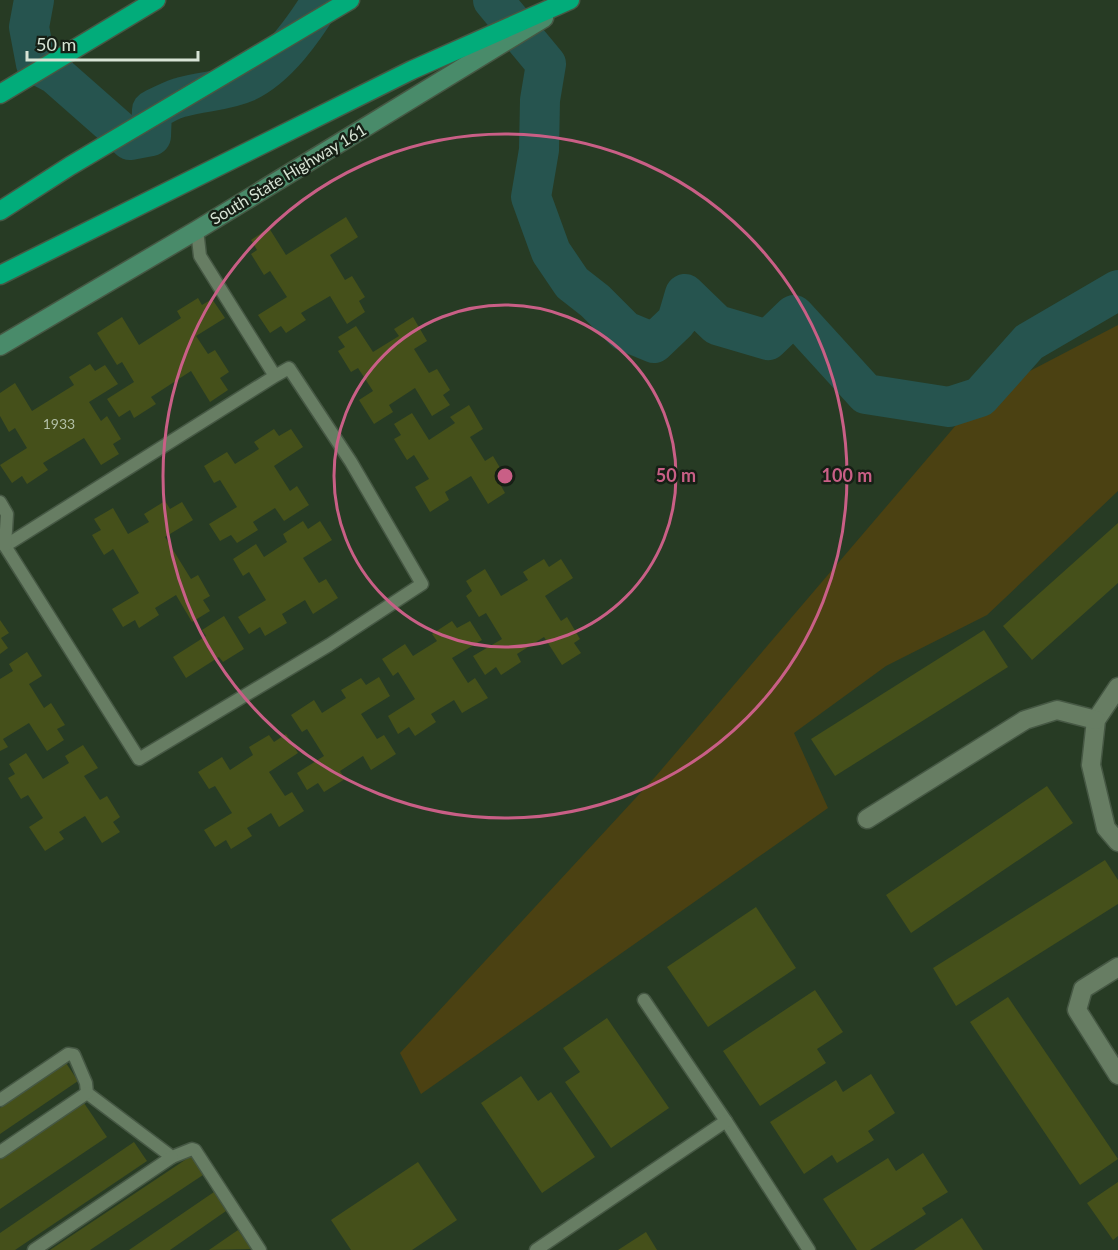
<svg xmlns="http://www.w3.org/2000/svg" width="1118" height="1250" font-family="Lato,sans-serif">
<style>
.green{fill:#4b4112}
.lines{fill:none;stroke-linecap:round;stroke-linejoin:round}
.river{stroke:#26544f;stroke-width:40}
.building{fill:#45501a}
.lane-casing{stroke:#465844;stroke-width:15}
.street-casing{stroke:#465844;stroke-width:21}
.secondary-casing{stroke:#465844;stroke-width:21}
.highway-casing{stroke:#465844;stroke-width:21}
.lane{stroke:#677d63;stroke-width:12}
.street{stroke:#677d63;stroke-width:18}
.secondary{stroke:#498b6a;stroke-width:18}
.highway{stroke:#02ac7a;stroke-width:18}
.ring{fill:none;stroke:#c95f86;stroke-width:3}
.labels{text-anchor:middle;stroke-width:5;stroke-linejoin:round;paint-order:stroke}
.number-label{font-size:14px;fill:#b2bfa6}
.street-label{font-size:16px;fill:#d7e4d5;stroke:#161f15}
.centre{fill:#c95f86;stroke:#161f15;stroke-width:3}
.ring-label{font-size:18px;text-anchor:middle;font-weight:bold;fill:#c95f86;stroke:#161f15;stroke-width:5;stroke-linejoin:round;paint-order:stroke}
</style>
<rect width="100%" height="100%" fill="#273b24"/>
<path class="green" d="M1118,325V491L987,615L886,666L794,733L828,808L421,1094L400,1053L656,776L980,397Z"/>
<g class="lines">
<g class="river">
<path d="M34,0L29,27L36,64L55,74L130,140L151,136L152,110C162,106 172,99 182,97C203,91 226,91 246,82C278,67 304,29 322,0"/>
<path d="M493,0L546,64L540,100L539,150L531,197L551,252L572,283L595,301L625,331L654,343L677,321L685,294L717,325L768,340L794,315L866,394L949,407L980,397L1029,342L1118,290"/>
</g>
</g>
<g class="building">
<path d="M346,217L358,237L330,255L345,280L352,276L365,297L359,301L365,312L347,324L330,296L301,313L306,320L286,333L281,326L270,333L258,315L287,297L270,271L264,275L251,254L257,250L251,240L269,228L286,255Z"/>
<path d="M198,298L202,305L212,299L225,318L196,336L208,354L215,350L229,372L220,378L228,390L210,402L191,371L151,397L156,404L134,418L130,410L119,417L107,399L134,382L122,362L117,365L97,333L122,317L139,345L181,318L177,311Z"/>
<path d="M413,317L427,341L414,349L429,373L437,369L450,390L443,395L450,405L432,416L415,388L389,405L393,412L374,424L359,400L373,391L358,368L351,372L338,351L345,347L338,337L356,326L373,352L399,336L394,329Z"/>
<path d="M90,364L95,371L105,365L118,384L89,402L101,421L107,416L121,439L113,444L119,454L101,465L84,438L43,463L48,470L27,484L22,476L12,483L0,465L27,448L15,428L9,432L0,416V393L15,383L32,411L74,385L69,377Z"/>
<path d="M469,405L483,429L470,437L485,461L493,456L506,478L499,482L505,493L488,504L471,476L445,492L449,500L430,512L415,487L429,479L414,455L407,460L394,439L401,435L394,424L412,413L429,440L455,423L450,417Z"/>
<path d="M274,429L279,436L291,429L303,447L274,466L290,491L297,486L309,505L284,521L275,508L253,522L258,530L237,543L231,535L220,541L209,524L237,507L220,480L214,483L204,466L227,452L235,464L259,449L254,442Z"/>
<path d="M165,501L170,509L182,502L193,520L165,537L191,579L198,575L210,596L203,600L210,611L192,622L176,595L155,608L159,615L139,628L135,620L123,627L112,609L139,593L113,549L104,555L92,535L101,530L94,519L113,508L128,534L149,522L144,514Z"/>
<path d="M303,521L308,529L320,521L332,540L303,558L319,583L326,579L338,598L313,614L305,600L282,614L287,623L265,636L260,627L249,634L238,617L266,600L249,572L243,576L233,559L256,544L264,557L287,542L283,534Z"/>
<path d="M1118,523V583L1032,660L1003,626Z"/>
<path d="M544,559L549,567L561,559L573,578L545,596L561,621L567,617L580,639L574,643L581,653L562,665L544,637L517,654L521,662L501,675L496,667L485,675L473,656L502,639L486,613L479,617L466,596L472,591L466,581L485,569L501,596L528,580L523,572Z"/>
<path d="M224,616L244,649L223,662L219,657L186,678L173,657L206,636L202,630Z"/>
<path d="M0,620L9,633L1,638L8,648L0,654Z"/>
<path d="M452,621L457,628L470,621L482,640L452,658L468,683L475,678L488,698L462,713L454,700L431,714L436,722L415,736L409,727L398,734L388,716L415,699L398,672L393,676L382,659L405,644L413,656L437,641L432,634Z"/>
<path d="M984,630L1008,667L835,776L811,739Z"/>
<path d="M27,652L42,676L29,684L44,708L51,703L65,725L57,729L64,740L47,751L29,723L3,739L8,747L0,751V679L13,671L9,664Z"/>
<path d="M379,677L390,696L361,714L377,739L384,735L396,754L371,770L363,756L340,771L345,779L324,792L318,783L307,790L297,773L324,756L307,729L302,732L291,715L314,700L322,713L346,698L341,690L361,678L366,685Z"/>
<path d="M286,734L298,753L269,772L285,796L292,792L304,811L279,827L271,813L247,828L252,836L231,849L226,840L215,847L204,830L232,813L215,786L209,789L198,772L222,757L230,770L253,755L249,747L269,735L274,742Z"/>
<path d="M83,745L98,768L84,776L100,800L107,796L120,817L113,822L120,832L102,843L85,816L59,832L64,839L45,851L29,827L43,818L28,795L21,799L8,778L15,774L9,764L26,753L43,779L69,763L65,756Z"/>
<path d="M1047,786L1073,823L911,933L886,895Z"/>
<path d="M1105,860L1118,880V904L956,1006L933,968Z"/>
<path d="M756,907L796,968L708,1027L667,967Z"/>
<path d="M815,990L843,1032L817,1049L826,1063L760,1106L723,1051Z"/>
<path d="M1008,997L1118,1159L1080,1185L970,1022Z"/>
<path d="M607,1018L669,1108L611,1148L565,1082L580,1072L563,1048Z"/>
<path d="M66,1063L78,1081L0,1134V1108Z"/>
<path d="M871,1074L895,1113L868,1131L874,1140L837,1163L832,1155L804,1174L770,1122L836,1080L843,1092Z"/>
<path d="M521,1076L538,1101L551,1092L595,1157L542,1193L481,1103Z"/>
<path d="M84,1103L107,1137L0,1209V1159Z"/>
<path d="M134,1142L147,1161L15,1250H0V1233Z"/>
<path d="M923,1153L948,1192L922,1208L926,1214L870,1250H857L823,1199L888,1158L896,1171Z"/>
<path d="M191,1156L203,1175L90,1250H50Z"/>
<path d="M418,1162L457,1220L412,1250H351L331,1220Z"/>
<path d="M1118,1182V1236L1113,1240L1087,1203Z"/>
<path d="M214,1192L226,1211L170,1250H129Z"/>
<path d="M962,1218L983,1250H914Z"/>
<path d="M238,1230L251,1249L209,1250Z"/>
<path d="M646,1232L657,1250H618Z"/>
</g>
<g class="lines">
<g class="lane-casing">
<g id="lane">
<path d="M197,230L200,256L275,376L289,368L351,462L422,584L329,645L139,759L5,546L275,376"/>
<path d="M0,502L7,514L5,546"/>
<path d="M644,1000L726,1121L809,1250"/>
<path d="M0,1100L68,1054L74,1055L86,1083L87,1093L172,1157L192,1149L195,1150L260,1250"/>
<path d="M0,1152L87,1093"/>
<path d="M34,1250L172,1157"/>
<path d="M536,1250L726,1121"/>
</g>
</g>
<g class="street-casing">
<g id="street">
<path d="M1118,687L1096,720L1091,765L1106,828L1118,842"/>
<path d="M867,819L1025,720L1057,710L1096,720"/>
<path d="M1118,967L1083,989L1077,1010L1118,1075"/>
</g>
</g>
<g class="secondary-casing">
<path id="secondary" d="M0,346L197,230L544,18"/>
</g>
<g class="highway-casing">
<g id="highway">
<path d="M0,94L156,0"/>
<path d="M0,211L70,166L350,0"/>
<path d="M0,275L412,70L570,0"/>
</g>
</g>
<use href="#lane" class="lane"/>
<use href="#street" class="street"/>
<use href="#secondary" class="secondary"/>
<use href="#highway" class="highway"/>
</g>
<g class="ring">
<circle cx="505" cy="476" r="171"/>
<circle cx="505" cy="476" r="342"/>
</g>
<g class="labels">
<g class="number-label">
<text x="59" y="429">1933</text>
</g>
<g class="street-label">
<text transform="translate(288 174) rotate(-31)" y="6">South State Highway 161</text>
</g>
</g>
<circle cx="505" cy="476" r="9" class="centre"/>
<g class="ring-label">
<text x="676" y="482">50 m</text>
<text x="847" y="482">100 m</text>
</g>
<path d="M27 51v9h171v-9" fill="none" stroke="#d7e4d5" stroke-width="3"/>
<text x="36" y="51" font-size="18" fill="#d7e4d5" stroke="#161f15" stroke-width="4.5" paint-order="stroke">50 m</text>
</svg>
